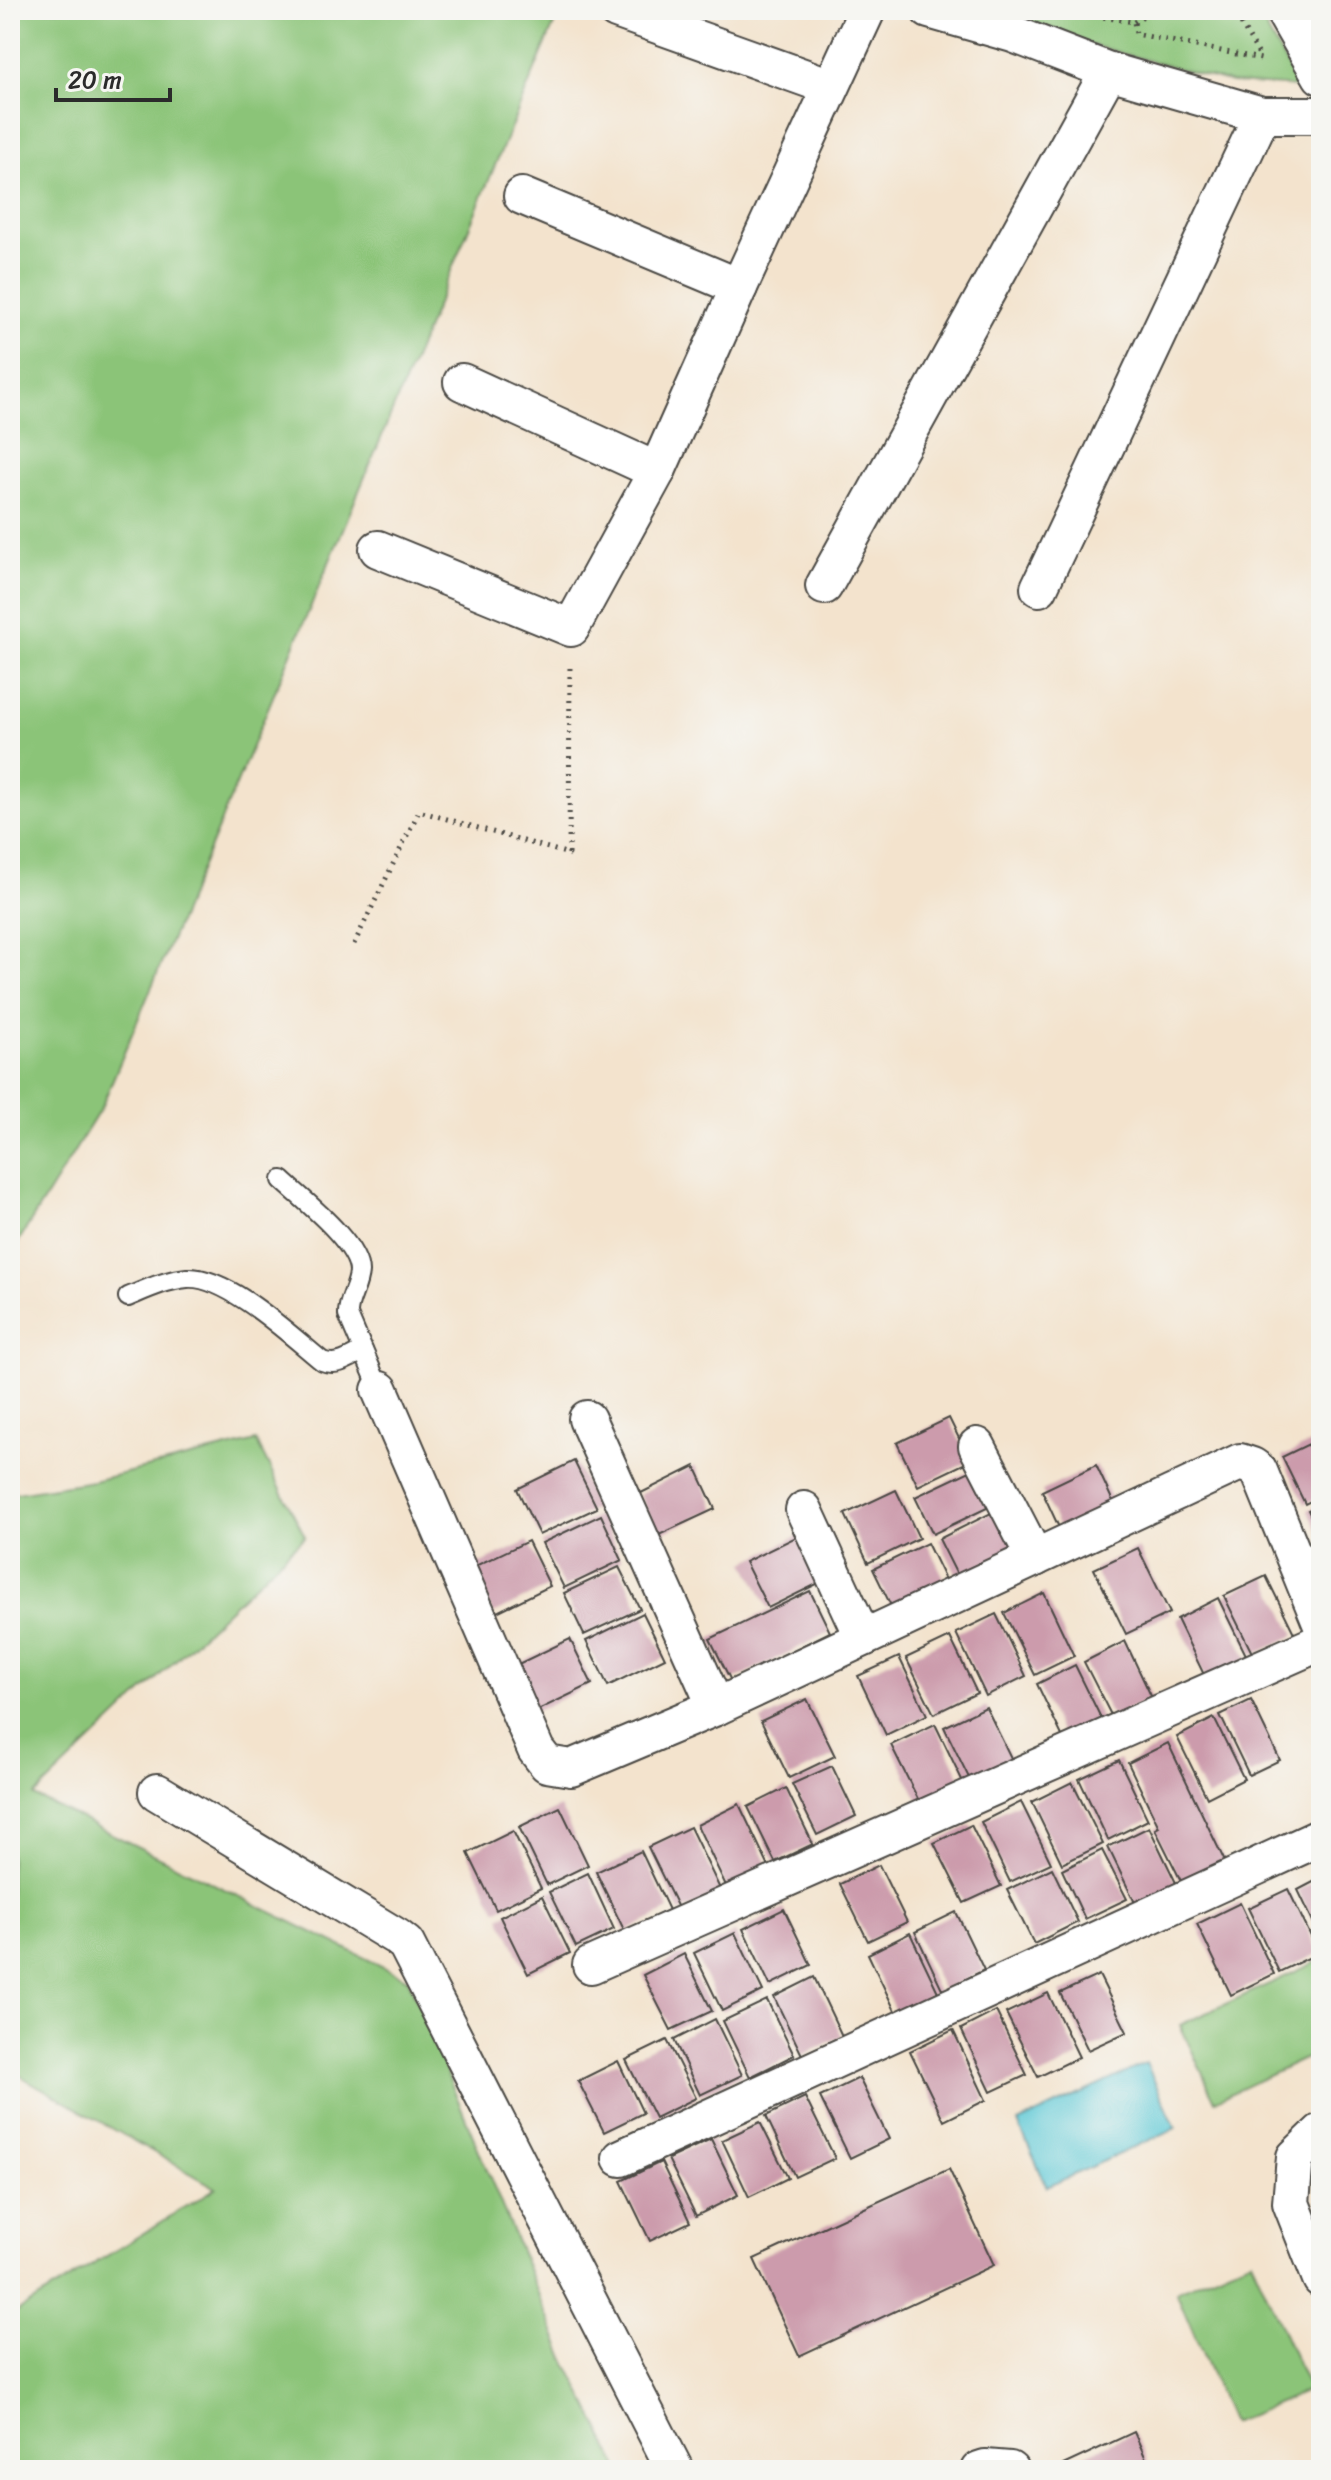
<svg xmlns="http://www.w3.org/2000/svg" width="1331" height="2480" font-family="Sriracha,sans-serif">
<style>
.green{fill:#8bc478;stroke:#5b7852;stroke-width:2}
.water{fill:#5dc9d6;stroke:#447a80;stroke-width:2}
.building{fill:#cc9bac}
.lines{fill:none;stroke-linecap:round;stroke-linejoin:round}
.lane-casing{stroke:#494743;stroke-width:22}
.street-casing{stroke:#494743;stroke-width:40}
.path{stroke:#494743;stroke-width:5;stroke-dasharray:2 6;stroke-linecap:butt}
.lane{stroke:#fff;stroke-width:18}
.street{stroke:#fff;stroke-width:36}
</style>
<rect width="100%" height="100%" fill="#f6f6f2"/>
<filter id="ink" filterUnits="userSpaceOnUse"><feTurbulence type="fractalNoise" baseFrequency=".0125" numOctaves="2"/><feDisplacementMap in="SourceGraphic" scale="16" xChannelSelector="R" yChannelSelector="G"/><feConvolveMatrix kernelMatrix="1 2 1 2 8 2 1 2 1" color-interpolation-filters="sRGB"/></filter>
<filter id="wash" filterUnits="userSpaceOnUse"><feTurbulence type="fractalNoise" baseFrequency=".006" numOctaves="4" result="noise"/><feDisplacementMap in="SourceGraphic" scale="32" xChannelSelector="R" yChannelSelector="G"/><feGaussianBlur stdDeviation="1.8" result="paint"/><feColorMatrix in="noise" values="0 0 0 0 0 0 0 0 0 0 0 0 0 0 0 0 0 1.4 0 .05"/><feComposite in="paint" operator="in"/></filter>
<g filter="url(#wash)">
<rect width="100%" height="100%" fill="#f3e3cd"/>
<g class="green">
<path d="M10,10H560L101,1108L10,1255Z"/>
<path d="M1033,10H1256L1299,87L1232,83L1032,29Z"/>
<path d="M256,1441L305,1536L34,1796L408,1979L566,2361L620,2470H10V2316L216,2188L10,2070V1494L93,1481Z"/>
<path d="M1321,1960V2051L1215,2101L1180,2025Z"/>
<path d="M1251,2259L1309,2390L1232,2423L1176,2292Z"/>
</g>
<path class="water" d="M1146,2063L1176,2128L1047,2187L1018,2123Z"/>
<g id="blocks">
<g class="building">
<path d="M949,1418L970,1461L918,1486L897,1443Z"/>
<path d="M1321,1438V1496L1305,1504L1282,1457Z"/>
<path d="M574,1461L597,1508L539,1535L517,1489Z"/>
<path d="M1096,1465L1116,1508L1062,1534L1042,1491Z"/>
<path d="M695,1466L715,1509L659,1535L639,1494Z"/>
<path d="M974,1469L991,1506L933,1534L915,1497Z"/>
<path d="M896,1490L919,1538L868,1563L845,1514Z"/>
<path d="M1321,1504V1537L1308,1510Z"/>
<path d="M997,1510L1017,1551L959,1579L939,1539Z"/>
<path d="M601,1515L622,1560L564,1588L542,1543Z"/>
<path d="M798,1536L821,1582L768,1608L745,1562Z"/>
<path d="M528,1541L550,1586L493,1614L471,1568Z"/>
<path d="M927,1543L948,1586L894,1612L873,1569Z"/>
<path d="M1138,1548L1170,1613L1126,1634L1094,1569Z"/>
<path d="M619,1567L640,1609L584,1635L564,1593Z"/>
<path d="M1266,1576L1295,1635L1253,1655L1224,1596Z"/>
<path d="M810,1591L830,1632L731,1681L710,1639Z"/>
<path d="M1044,1593L1074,1656L1035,1675L1004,1613Z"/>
<path d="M1218,1598L1248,1659L1206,1679L1177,1619Z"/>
<path d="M643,1613L665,1658L608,1686L586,1641Z"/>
<path d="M996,1614L1026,1676L986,1696L956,1633Z"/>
<path d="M950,1637L977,1693L934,1714L906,1658Z"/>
<path d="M570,1639L592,1684L534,1712L512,1667Z"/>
<path d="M1125,1641L1152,1698L1112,1717L1084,1662Z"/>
<path d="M899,1657L927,1715L886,1735L858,1676Z"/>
<path d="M1075,1665L1103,1722L1064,1740L1037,1684Z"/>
<path d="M807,1699L835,1756L789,1778L761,1721Z"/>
<path d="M1251,1700L1280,1760L1249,1775L1220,1715Z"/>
<path d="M986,1707L1014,1764L972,1784L944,1727Z"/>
<path d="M1214,1718L1244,1779L1207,1798L1177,1737Z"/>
<path d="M935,1724L965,1786L922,1807L891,1745Z"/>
<path d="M1168,1743L1228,1868L1185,1889L1155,1829L1159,1827L1128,1763Z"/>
<path d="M1119,1760L1148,1820L1108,1840L1079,1779Z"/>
<path d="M832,1766L856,1816L817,1835L792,1784Z"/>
<path d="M1072,1782L1103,1844L1062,1864L1032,1802Z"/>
<path d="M786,1788L813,1844L775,1862L748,1807Z"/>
<path d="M1021,1802L1051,1863L1010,1882L981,1822Z"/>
<path d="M739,1804L770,1869L728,1890L697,1825Z"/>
<path d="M560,1807L588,1865L547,1885L519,1827Z"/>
<path d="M971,1825L1001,1886L964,1903L934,1843Z"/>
<path d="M690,1827L722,1893L680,1912L648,1847Z"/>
<path d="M1149,1827L1179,1889L1138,1909L1108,1847Z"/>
<path d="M513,1831L541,1888L496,1910L468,1853Z"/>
<path d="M1102,1850L1127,1899L1085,1919L1062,1870Z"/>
<path d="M641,1851L669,1910L625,1932L596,1872Z"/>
<path d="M879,1865L907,1922L868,1941L840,1884Z"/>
<path d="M1052,1868L1078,1922L1034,1944L1007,1890Z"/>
<path d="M588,1873L614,1929L576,1947L549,1892Z"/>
<path d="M1321,1878V1938L1298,1890Z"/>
<path d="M1288,1889L1319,1953L1279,1972L1248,1908Z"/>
<path d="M542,1896L570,1953L528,1974L500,1917Z"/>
<path d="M1240,1903L1274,1974L1231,1995L1197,1924Z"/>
<path d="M784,1909L811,1965L770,1985L743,1929Z"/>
<path d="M956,1912L984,1970L943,1991L915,1932Z"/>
<path d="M735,1933L763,1991L722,2011L694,1953Z"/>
<path d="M910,1933L938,1992L896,2013L868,1954Z"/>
<path d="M684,1954L712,2011L671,2030L643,1975Z"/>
<path d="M1099,1975L1127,2032L1088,2050L1060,1993Z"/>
<path d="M814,1977L842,2036L802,2055L774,1997Z"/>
<path d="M1048,1993L1079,2057L1038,2077L1006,2013Z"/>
<path d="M767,2000L794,2055L750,2077L723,2021Z"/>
<path d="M996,2011L1027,2075L991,2092L961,2029Z"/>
<path d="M715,2019L742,2075L700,2095L674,2040Z"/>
<path d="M953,2030L986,2100L944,2121L910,2051Z"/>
<path d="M667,2040L696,2098L655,2118L626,2060Z"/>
<path d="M618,2061L643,2113L604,2132L578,2081Z"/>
<path d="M859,2078L889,2139L850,2158L820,2097Z"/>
<path d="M805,2097L835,2158L795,2177L766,2116Z"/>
<path d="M760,2122L788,2178L749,2197L722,2140Z"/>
<path d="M711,2139L738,2195L696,2216L668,2159Z"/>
<path d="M661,2162L690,2222L650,2241L621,2181Z"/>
<path d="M949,2169L994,2265L799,2356L754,2259Z"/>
<path d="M1134,2432L1151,2470H1065L1063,2465Z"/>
</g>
</g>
</g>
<g filter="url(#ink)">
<use href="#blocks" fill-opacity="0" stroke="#494743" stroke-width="2"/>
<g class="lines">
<g class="lane-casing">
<g id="lane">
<path d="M282,1180C303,1200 359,1243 359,1272C358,1288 347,1301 348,1315L380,1390"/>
<path d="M128,1297C147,1289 166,1280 187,1278C227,1275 291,1336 322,1361C338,1367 349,1358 363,1351"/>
</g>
</g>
<g class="street-casing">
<g id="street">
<path d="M616,10L831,87"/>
<path d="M929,10L1013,34L1109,71L1262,115H1321"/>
<path d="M1283,10L1321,76"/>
<path d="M522,196L739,287"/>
<path d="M462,382L657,471"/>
<path d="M378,549L571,628L657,471L739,287L867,10"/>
<path d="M824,586L1109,71"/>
<path d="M1039,588L1262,115"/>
<path d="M380,1390L536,1750L547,1764L571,1768L716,1707L1240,1462L1252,1466L1259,1471L1321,1623"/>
<path d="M587,1419L716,1707"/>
<path d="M977,1446L1035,1558"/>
<path d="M804,1510L863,1638"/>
<path d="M157,1792L397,1937L406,1944L675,2470"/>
<path d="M591,1965L1321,1642"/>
<path d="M1321,2132L1295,2157L1291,2203L1321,2279"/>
<path d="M621,2158L1321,1837"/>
<path d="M979,2470L985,2468L1010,2470"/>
</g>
</g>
<g class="path">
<path d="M1233,10L1261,58"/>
<path d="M1064,11L1134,22L1136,34L1261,59"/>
<path d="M1134,22L1143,16L1141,10"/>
<path d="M354,944L419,811L569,854L570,662"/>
</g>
<use href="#lane" class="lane"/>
<use href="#street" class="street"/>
</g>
</g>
<rect width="1331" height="2480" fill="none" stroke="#f6f6f2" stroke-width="40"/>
<path d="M56 88v12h114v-12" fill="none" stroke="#2b2b2b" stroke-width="4"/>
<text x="68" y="88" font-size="24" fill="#2b2b2b" stroke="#f6f6f2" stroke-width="6" paint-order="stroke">20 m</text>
</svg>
